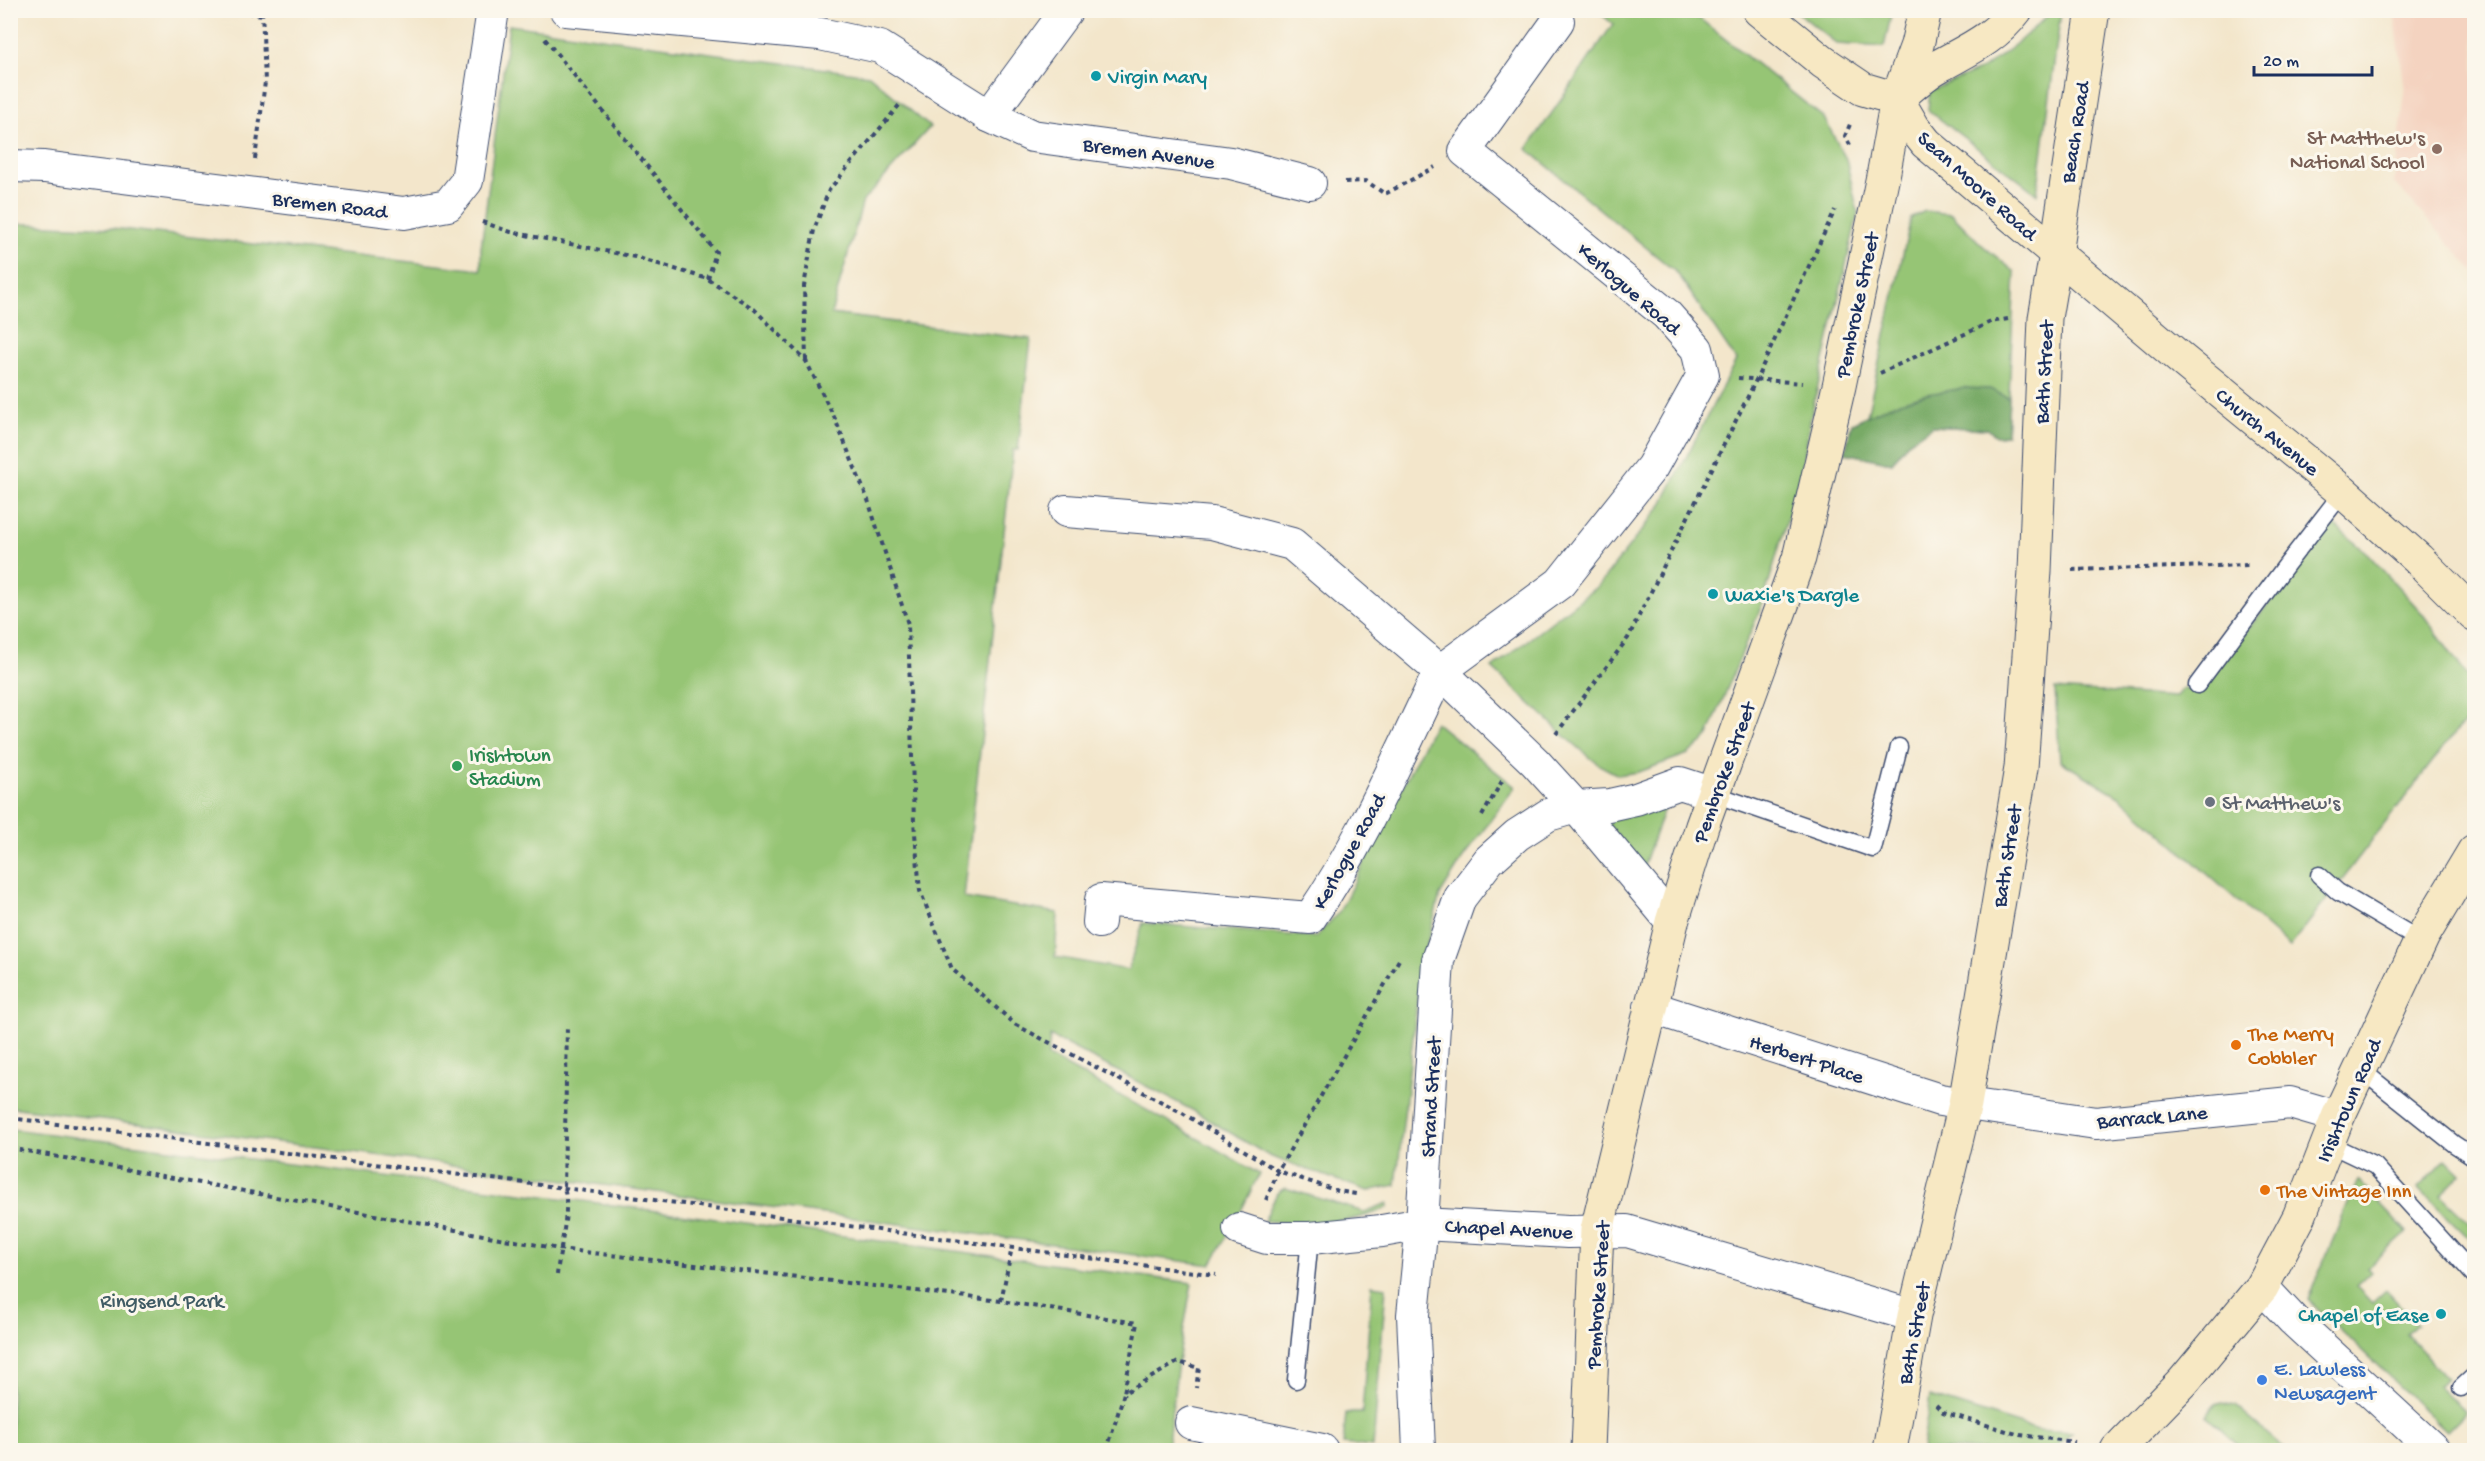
<svg xmlns="http://www.w3.org/2000/svg" width="2485" height="1461" font-family="'Gochi Hand',sans-serif">
<style>
.built{fill:#f4d3c0}
.green{fill:#96c574;stroke:#587a69;stroke-width:1.5}
.forest{fill:#78aa66;stroke:#4a6c62;stroke-width:1.5}
.lines{fill:none;stroke-linecap:round;stroke-linejoin:round}
.lane-casing{stroke:#3b4a6e;stroke-width:19}
.street-casing{stroke:#3b4a6e;stroke-width:34}
.secondary-casing{stroke:#3b4a6e;stroke-width:35}
.path{stroke:#3b4a6e;stroke-width:4;stroke-dasharray:4.5 4.5;stroke-linecap:butt}
.lane{stroke:#fff;stroke-width:16}
.street{stroke:#fff;stroke-width:32}
.secondary{stroke:#f7e8c3;stroke-width:33}
.culture-dot{fill:#0f9aa8;stroke:#fbf7ec;stroke-width:2}
.education-dot{fill:#8d6e63;stroke:#fbf7ec;stroke-width:2}
.leisure-dot{fill:#2e9e5b;stroke:#fbf7ec;stroke-width:2}
.worship-dot{fill:#6b7280;stroke:#fbf7ec;stroke-width:2}
.food-dot{fill:#e8710a;stroke:#fbf7ec;stroke-width:2}
.shop-dot{fill:#3f7fe0;stroke:#fbf7ec;stroke-width:2}
.labels{text-anchor:middle;stroke-width:6;stroke-linejoin:round;paint-order:stroke}
.culture-label{font-size:21px;fill:#0d838f;stroke:#fbf7ec;text-anchor:start}
.street-label{font-size:21px;fill:#1b2f5e;stroke:#fbf7ec}
.education-label{font-size:21px;fill:#785e54;stroke:#fbf7ec;text-anchor:end}
.leisure-label{font-size:21px;fill:#27864d;stroke:#fbf7ec;text-anchor:start}
.worship-label{font-size:21px;fill:#5b616d;stroke:#fbf7ec;text-anchor:start}
.food-label{font-size:21px;fill:#c56008;stroke:#fbf7ec;text-anchor:start}
.park-label{font-size:21px;fill:#405c65;stroke:#fbf7ec}
.shop-label{font-size:21px;fill:#366cbe;stroke:#fbf7ec;text-anchor:start}
</style>
<rect width="100%" height="100%" fill="#fbf7ec"/>
<filter id="ink" filterUnits="userSpaceOnUse"><feTurbulence type="fractalNoise" baseFrequency=".0167" numOctaves="2"/><feDisplacementMap in="SourceGraphic" scale="12" xChannelSelector="R" yChannelSelector="G"/><feConvolveMatrix kernelMatrix="1 2 1 2 8 2 1 2 1" color-interpolation-filters="sRGB"/></filter>
<filter id="wash" filterUnits="userSpaceOnUse"><feTurbulence type="fractalNoise" baseFrequency=".008" numOctaves="4" result="noise"/><feDisplacementMap in="SourceGraphic" scale="24" xChannelSelector="R" yChannelSelector="G"/><feGaussianBlur stdDeviation="1.35" result="paint"/><feColorMatrix in="noise" values="0 0 0 0 0 0 0 0 0 0 0 0 0 0 0 0 0 1.4 0 .05"/><feComposite in="paint" operator="in"/></filter>
<g filter="url(#wash)">
<rect width="100%" height="100%" fill="#f3e6cb"/>
<path class="built" d="M2394,11H2474V271L2394,183L2405,91Z"/>
<g class="green">
<path d="M1597,11H1690L1824,118L1846,159L1858,213L1811,416L1802,469L1763,602L1707,738L1688,754L1639,772L1618,775L1599,765L1565,736L1492,668L1599,585L1661,506L1736,360L1677,273L1527,149L1613,24Z"/>
<path d="M1796,11H1892L1884,47L1837,44Z"/>
<path d="M2053,11H2061L2037,194L1928,110L1930,91L1984,68L2017,43Z"/>
<path d="M509,25L869,75L930,127L863,201L831,314L1031,339L1018,450H1013L964,898L1058,913L1055,957L1128,970L1143,923L1316,937L1339,912L1435,722L1515,787L1463,858L1440,895L1421,967L1396,1185L1368,1191L1269,1156L1194,1111L1050,1036L1048,1056C1118,1095 1190,1132 1259,1174L1240,1213L1211,1265L11,1107L10,223L112,228L481,270V248Z"/>
<path d="M1925,211L1951,214L1981,244L2015,272L2007,435L1996,436L1988,429L1932,426L1907,443L1892,463L1845,453L1852,423L1867,416L1911,218Z"/>
<path d="M2334,525L2368,554L2422,613L2468,677L2474,696V715L2456,731L2290,947L2119,796L2060,761L2055,689L2175,697L2183,688L2201,689L2290,576Z"/>
<path d="M1667,800L1643,868L1605,821Z"/>
<path d="M11,1129L568,1199L1192,1283L1178,1362L1167,1450H11Z"/>
<path d="M2446,1159L2461,1174L2441,1195L2474,1227V1243L2418,1188Z"/>
<path d="M2358,1180L2407,1232L2367,1268L2371,1272L2356,1286L2372,1303L2386,1290L2417,1324L2407,1334L2446,1378L2438,1386L2465,1412L2446,1431L2308,1299Z"/>
<path d="M1285,1188L1364,1212L1388,1203V1207C1351,1226 1305,1224 1264,1221L1277,1193Z"/>
<path d="M1372,1285L1386,1287L1373,1447L1343,1444L1346,1413H1362Z"/>
<path d="M1930,1396L2037,1430L2072,1432L2054,1450H1922Z"/>
<path d="M2222,1403L2235,1406L2286,1450H2243L2206,1416L2216,1405Z"/>
</g>
<path class="forest" d="M1965,388L1990,389L2009,398L2007,435L1996,436L1987,429L1932,426L1907,443L1892,463L1845,453L1852,423L1893,404L1927,394Z"/>
</g>
<g filter="url(#ink)">
<g class="lines">
<g class="lane-casing">
<g id="lane">
<path d="M2197,685L2287,564L2343,492"/>
<path d="M1714,794L1873,849L1899,747"/>
<path d="M2319,875L2338,892L2421,941"/>
<path d="M2360,1069L2454,1144L2474,1157"/>
<path d="M2327,1143L2375,1166L2474,1275"/>
<path d="M1296,1380L1310,1238"/>
<path d="M2461,1388L2474,1376"/>
</g>
</g>
<g class="street-casing">
<g id="street">
<path d="M566,10L820,34L880,47L989,116L1032,136L1231,163L1310,183"/>
<path d="M989,116L1067,10"/>
<path d="M10,166L44,167L404,213L448,205L467,181L493,10"/>
<path d="M1066,511L1212,523L1292,544L1440,671L1560,583L1652,467L1703,375L1697,349L1666,314L1465,151L1558,21"/>
<path d="M1099,922L1101,900L1310,918C1363,841 1399,755 1440,671L1535,762L1576,807L1672,922"/>
<path d="M1650,1007L1940,1100L2096,1123L2290,1103L2338,1117"/>
<path d="M1239,1229L1267,1238H1310L1382,1231L1422,1224L1568,1232L1627,1231L1914,1316"/>
<path d="M2262,1287L2293,1320L2434,1450"/>
<path d="M1191,1423L1322,1450"/>
<path d="M1419,1450L1413,1315L1422,1224L1438,960L1460,898L1489,860L1517,835L1548,815L1576,807L1609,805L1636,799L1680,783L1714,794"/>
</g>
</g>
<g class="secondary-casing">
<g id="secondary">
<path d="M1759,10L1823,62L1863,89L1897,99L1914,128L1926,143L2181,359L2343,492L2418,559L2474,615"/>
<path d="M1898,98C1911,87 1924,74 1939,66C1969,49 1994,39 2016,10"/>
<path d="M1588,1450L1597,1230L1672,922L1702,826L1799,558L1839,386L1884,171L1897,99L1917,45L1925,10"/>
<path d="M1890,1450L1914,1316L1965,1104L2021,768L2035,571L2045,318L2056,254L2093,10"/>
<path d="M2117,1450L2183,1382L2262,1287L2299,1217L2338,1117L2423,936L2474,851"/>
</g>
</g>
<g class="path">
<path d="M230,10L262,15"/>
<path d="M545,39L716,252L708,279"/>
<path d="M1850,145L1845,136L1851,122"/>
<path d="M255,159L265,82L262,10"/>
<path d="M1345,182L1366,181L1385,194L1435,167"/>
<path d="M482,222L511,232L635,257L708,279L754,309L806,361L835,419L868,500L908,624L914,822L920,891L952,969L1016,1025L1179,1111L1278,1171L1338,1191L1356,1194"/>
<path d="M806,360L804,286L814,230L829,190L901,103"/>
<path d="M1880,373L1991,322L2008,319"/>
<path d="M1738,378L1802,383"/>
<path d="M2072,570L2250,565"/>
<path d="M1556,734L1628,638L1756,380L1835,210"/>
<path d="M1482,816L1502,781"/>
<path d="M10,1118L564,1188L1216,1275"/>
<path d="M10,1148L559,1249L1001,1301L1137,1323L1124,1393"/>
<path d="M1266,1200L1278,1171L1400,958"/>
<path d="M557,1275C559,1250 571,1209 564,1188L567,1027"/>
<path d="M1001,1301L1012,1247"/>
<path d="M1936,1405L1943,1412L2020,1435L2075,1442"/>
<path d="M1107,1450L1124,1393L1178,1362L1199,1368L1196,1388"/>
</g>
<use href="#lane" class="lane"/>
<use href="#street" class="street"/>
<use href="#secondary" class="secondary"/>
</g>
</g>
<g class="culture-dot">
<circle cx="1096" cy="76" r="6"/>
<circle cx="1713" cy="594" r="6"/>
<circle cx="2441" cy="1314" r="6"/>
</g>
<circle class="education-dot" cx="2437" cy="149" r="6"/>
<circle class="leisure-dot" cx="457" cy="766" r="6"/>
<circle class="worship-dot" cx="2210" cy="802" r="6"/>
<g class="food-dot">
<circle cx="2236" cy="1045" r="6"/>
<circle cx="2265" cy="1190" r="6"/>
</g>
<circle class="shop-dot" cx="2262" cy="1380" r="6"/>
<g class="labels">
<g class="culture-label">
<text x="1108" y="83">Virgin Mary</text>
<text x="1725" y="601">Waxie's Dargle</text>
<text x="2429" y="1321" text-anchor="end">Chapel of Ease</text>
</g>
<g class="street-label">
<text transform="translate(2074 132) rotate(-81)" y="7">Beach Road</text>
<text transform="translate(1149 152) rotate(8)" y="7">Bremen Avenue</text>
<text transform="translate(1978 185) rotate(42)" y="7">Sean Moore Road</text>
<text transform="translate(330 204) rotate(7)" y="7">Bremen Road</text>
<text transform="translate(1630 288) rotate(41)" y="7">Kerlogue Road</text>
<text transform="translate(1856 305) rotate(-78)" y="7">Pembroke Street</text>
<text transform="translate(2043 372) rotate(-87)" y="7">Bath Street</text>
<text transform="translate(2268 431) rotate(39)" y="7">Church Avenue</text>
<text transform="translate(1723 772) rotate(-70)" y="7">Pembroke Street</text>
<text transform="translate(1348 851) rotate(-61)" y="7">Kerlogue Road</text>
<text transform="translate(2006 856) rotate(-81)" y="7">Bath Street</text>
<text transform="translate(1807 1058) rotate(18)" y="7">Herbert Place</text>
<text transform="translate(1430 1097) rotate(-87)" y="7">Strand Street</text>
<text transform="translate(2348 1100) rotate(-66)" y="7">Irishtown Road</text>
<text transform="translate(2152 1116) rotate(-5)" y="7">Barrack Lane</text>
<text transform="translate(1509 1228) rotate(3)" y="7">Chapel Avenue</text>
<text transform="translate(1597 1295) rotate(-86)" y="7">Pembroke Street</text>
<text transform="translate(1913 1333) rotate(-79)" y="7">Bath Street</text>
</g>
<g class="education-label">
<text x="2425" y="144">St Matthew's<tspan x="2425" dy="24">National School</tspan></text>
</g>
<g class="leisure-label">
<text x="469" y="761">Irishtown<tspan x="469" dy="24">Stadium</tspan></text>
</g>
<g class="worship-label">
<text x="2222" y="809">St Matthew's</text>
</g>
<g class="food-label">
<text x="2248" y="1040">The Merry<tspan x="2248" dy="24">Cobbler</tspan></text>
<text x="2277" y="1197">The Vintage Inn</text>
</g>
<g class="park-label">
<text x="162" y="1307">Ringsend Park</text>
</g>
<g class="shop-label">
<text x="2274" y="1375">E. Lawless<tspan x="2274" dy="24">Newsagent</tspan></text>
</g>
</g>
<rect width="2485" height="1461" fill="none" stroke="#fbf7ec" stroke-width="36"/>
<path d="M2254 66v9h118v-9" fill="none" stroke="#1b2f5e" stroke-width="3"/>
<text x="2263" y="66" font-size="18" fill="#1b2f5e" stroke="#fbf7ec" stroke-width="4.5" paint-order="stroke">20 m</text>
</svg>
